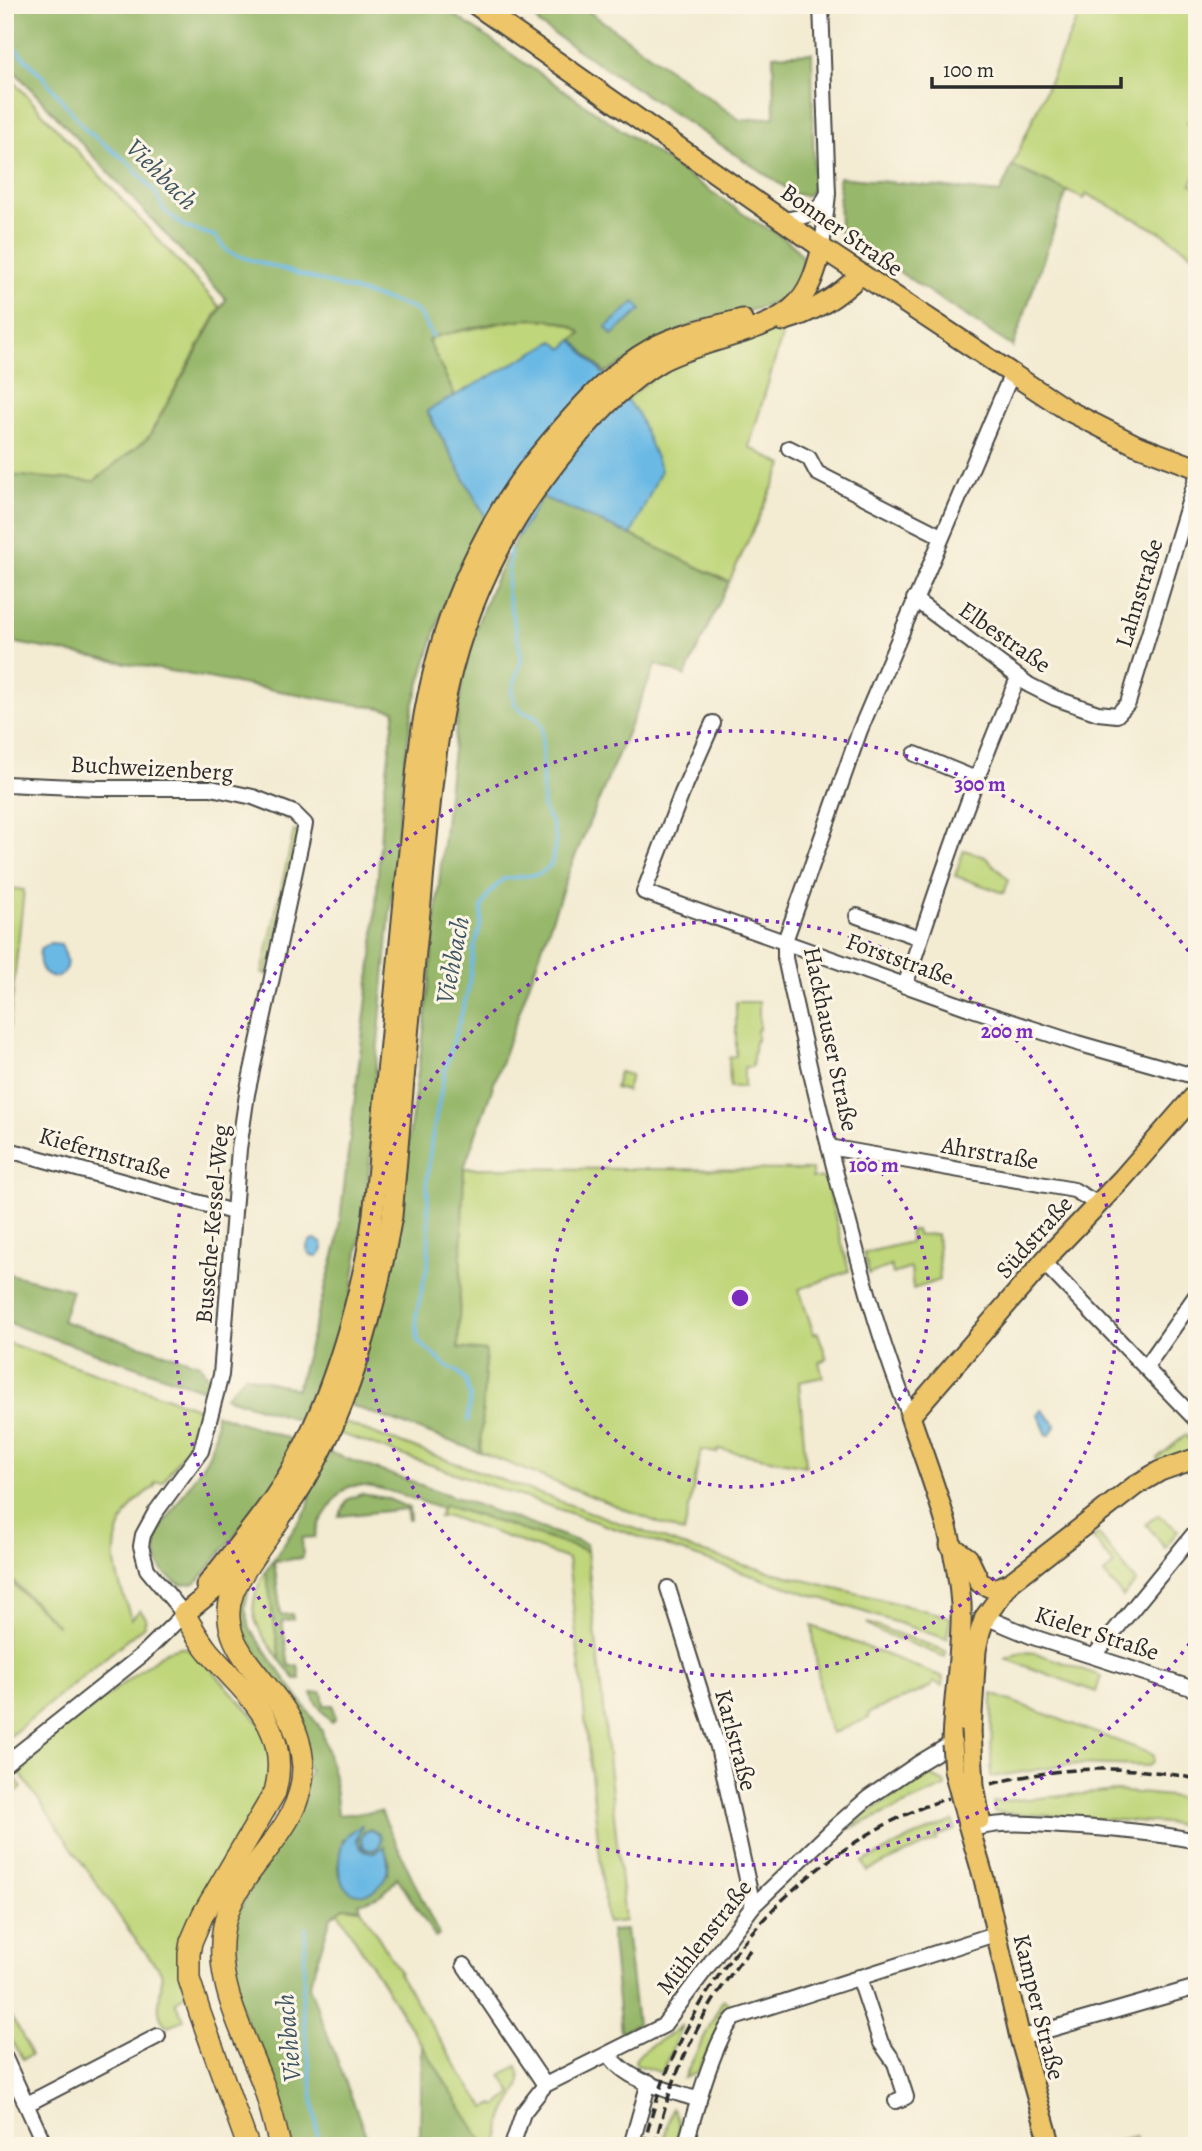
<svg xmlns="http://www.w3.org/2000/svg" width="1202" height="2151" font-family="Alegreya,serif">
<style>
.green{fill:#bfd67a;stroke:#758052;stroke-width:2}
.forest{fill:#97b76a;stroke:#61714a;stroke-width:2;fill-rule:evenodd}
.water{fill:#6bb9e5;stroke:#4b7288;stroke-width:2}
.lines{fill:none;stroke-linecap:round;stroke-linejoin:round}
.stream{stroke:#6bb9e5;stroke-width:3.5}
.minor-casing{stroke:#494844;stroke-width:18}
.major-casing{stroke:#494844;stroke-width:23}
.highway-casing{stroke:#494844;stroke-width:24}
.minor{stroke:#fff;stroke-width:14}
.major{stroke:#eec569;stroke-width:19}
.highway{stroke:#eec569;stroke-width:21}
.rail{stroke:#2b2b2b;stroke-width:3.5;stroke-dasharray:10 5;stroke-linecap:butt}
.major-bridge-casing{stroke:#494844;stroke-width:23;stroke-linecap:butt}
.major-bridge{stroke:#eec569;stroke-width:19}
.ring{fill:none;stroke:#7b2cbf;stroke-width:3.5;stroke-dasharray:3.5 7}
.labels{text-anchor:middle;stroke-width:6;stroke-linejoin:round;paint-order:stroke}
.street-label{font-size:24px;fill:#2b2b2b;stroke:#fcf5e5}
.water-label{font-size:26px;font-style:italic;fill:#3e5663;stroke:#fcf5e5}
.centre{fill:#7b2cbf;stroke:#fcf5e5;stroke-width:3.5}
.ring-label{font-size:21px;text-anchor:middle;font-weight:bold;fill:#7b2cbf;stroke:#fcf5e5;stroke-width:6;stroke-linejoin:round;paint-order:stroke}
</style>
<rect width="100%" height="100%" fill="#fcf5e5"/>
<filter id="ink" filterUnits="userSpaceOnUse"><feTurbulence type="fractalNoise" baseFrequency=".0143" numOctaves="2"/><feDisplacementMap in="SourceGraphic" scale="14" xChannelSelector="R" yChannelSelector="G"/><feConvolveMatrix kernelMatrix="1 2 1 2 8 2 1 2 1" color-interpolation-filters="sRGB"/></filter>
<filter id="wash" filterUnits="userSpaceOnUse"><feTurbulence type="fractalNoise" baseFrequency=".00686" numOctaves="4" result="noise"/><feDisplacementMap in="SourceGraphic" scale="28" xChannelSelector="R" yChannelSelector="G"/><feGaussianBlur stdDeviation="1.57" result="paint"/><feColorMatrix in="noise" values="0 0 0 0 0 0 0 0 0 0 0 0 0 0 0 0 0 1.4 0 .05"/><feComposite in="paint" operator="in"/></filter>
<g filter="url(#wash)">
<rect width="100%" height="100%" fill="#f3ebd2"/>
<g class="green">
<path d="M1060,5H1197V106L1187,123L1197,129V173L1191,184L1197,188V257L1162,233L1087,194L1084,199L1012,166L1079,15Z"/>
<path d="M5,72L220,307L148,438L94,482L5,475Z"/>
<path d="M521,319C541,319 566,318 581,333L573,340L605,373L427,411L455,395L428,340L437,336Z"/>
<path d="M785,326L749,447L783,465L729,582L631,535L542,497C580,453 617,397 669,368C704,348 747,338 785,326Z"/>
<path d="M294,831L299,833L267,974L262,973Z"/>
<path d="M964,850L985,857L1009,880L1004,893L955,876Z"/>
<path d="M5,887L24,890L5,1065Z"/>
<path d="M736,1002H759V1029L757,1030V1041H755L752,1067H744V1087H730L729,1057L736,1056Z"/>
<path d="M619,1072L631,1075L627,1091L615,1088Z"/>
<path d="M464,1168L812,1170V1178H825L849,1271L799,1289L814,1334L818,1333L827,1359L819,1362L823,1377L799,1382L806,1466L718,1449L717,1453L701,1450L684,1533L480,1452L486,1351L458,1349Z"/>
<path d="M910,1230H916L917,1235L937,1234L940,1280L913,1289L911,1268L893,1274L891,1266L869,1274L864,1253L910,1242Z"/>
<path d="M5,1342L200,1409L190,1443L163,1482L155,1483V1487C133,1498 116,1525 115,1550C113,1572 125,1598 131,1619L140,1610L146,1618L144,1626L5,1740V1577L58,1626L5,1573Z"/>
<path d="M343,1422L680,1545L744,1565L947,1616L950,1618L947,1639L741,1572L338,1433Z"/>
<path d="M1186,1435L1195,1450L1161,1464L1157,1458Z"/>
<path d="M443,1505L587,1551L625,1921L607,1923L568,1559L448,1516L439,1517Z"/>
<path d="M1158,1515L1178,1530L1165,1548L1146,1524Z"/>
<path d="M1098,1534L1136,1582L1123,1597L1104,1574L1114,1565L1093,1538Z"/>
<path d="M266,1571L280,1660C255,1626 242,1611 266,1571Z"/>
<path d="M867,1623L946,1651L945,1657L875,1630Z"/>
<path d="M812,1626L943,1677L942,1686L934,1682L931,1687L868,1713L869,1718L831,1734L821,1698Z"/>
<path d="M180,1647L194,1650L266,1730L273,1776L189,1925L186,1994L175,2002L184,2020L167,2026C150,2012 165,1990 161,1972L133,1936L15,1766L166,1651Z"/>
<path d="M1022,1652L1036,1653L1101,1676L1096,1692L1006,1659Z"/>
<path d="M992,1694L1150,1753L1153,1756V1762L1148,1766L1074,1764L991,1777Z"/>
<path d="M12,1772L22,1788L5,1800V1777Z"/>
<path d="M928,1774L944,1782L945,1787L849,1829L871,1811Z"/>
<path d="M1116,1791L1170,1796L1197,1802V1828L1166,1823L994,1812L993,1802Z"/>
<path d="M953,1821L955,1830L936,1836L937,1840L867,1871L863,1862L913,1837Z"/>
<path d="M344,1907L361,1909L400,1972L398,1973L468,2084L486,2108L494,2104L496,2106L513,2094L501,2075L517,2066C527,2089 510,2098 503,2118C501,2127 499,2137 497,2146H485L338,1912Z"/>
<path d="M723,1999L730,2005L697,2073L684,2078Z"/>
<path d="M5,2009L20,2031L31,2055L23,2059L5,2032Z"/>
<path d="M682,2025L662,2073L637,2065L635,2061C640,2048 670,2037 682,2025Z"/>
<path d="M672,2108C682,2121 679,2131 675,2146H662Z"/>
<path d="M1135,2136L1138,2146L1103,2145Z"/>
</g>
<g class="forest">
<path d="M5,5H440L751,219C771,231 815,248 801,278C785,314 731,310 700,322C668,336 636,357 605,373L573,340L581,333C551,304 474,328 437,336L428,340L455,396L427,412L485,516L455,579L439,620L413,706L403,774L374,1086L373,1127L366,1201L350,1303L308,1423L225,1397L245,1375L297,1389L337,1245L373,948L383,800L395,710L340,702L5,641V475L94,481L148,438L226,299L5,61Z"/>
<path d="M529,5H580L740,120L774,117L773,55L812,53L814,189L806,196L795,194L539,24Z"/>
<path d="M1012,166L1067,191L1013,347L840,233L839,177L1000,193Z"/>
<path d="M542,497L631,535L729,582L685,676L656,664L571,866L464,1168L458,1348L486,1351L480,1452L350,1405L394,1244L425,1022L451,766L464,666L474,632L493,584L524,524Z"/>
<path d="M5,1273L72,1290L62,1321L200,1364L210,1381L207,1391L5,1322Z"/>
<path d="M216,1414L299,1442L276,1483L200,1579L193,1584L182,1585C158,1574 151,1555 159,1531L209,1455L215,1434Z"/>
<path d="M328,1452L586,1544L587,1551L444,1505L442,1509C421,1503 366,1478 347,1488C340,1492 334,1501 329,1508C323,1517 316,1526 315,1537L302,1538L303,1558L274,1561L281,1615L292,1614L293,1619L282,1621L289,1666L298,1665L300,1679H295L280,1660L266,1571L308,1508L313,1479Z"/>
<path d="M361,1494L386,1498L409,1508L410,1520H408L406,1509L339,1516L348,1499Z"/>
<path d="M252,1573L245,1607L250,1629L322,1731L334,1777L338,1815L381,1811L439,1935L435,1937L397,1877C388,1893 376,1899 359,1903L361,1909L344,1907L331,1917L309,1986L370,2146H291L232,1982V1925L310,1772L237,1631L236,1604ZM361,1827L358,1835V1844L369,1853L378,1852L384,1847L389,1861L388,1874L339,1876L338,1867L343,1839ZM370,1829L379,1833L381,1842L365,1847L361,1838L364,1832Z"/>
<path d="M322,1692L324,1705H333L335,1720L331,1722L315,1702L312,1693Z"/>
<path d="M626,1930L637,2024L621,2032L611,1931Z"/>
<path d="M422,2045L485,2146H397L420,2135Z"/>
</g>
<g class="water">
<path d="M635,302L641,310L612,335L606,327Z"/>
<path d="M573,340L637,412L661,470L631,535L542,497L518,537L485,516L427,411L554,341L563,349Z"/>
<path d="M50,943L61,944C66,955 69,963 64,973C46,985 37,967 40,950Z"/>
<circle cx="315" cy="1248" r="8"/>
<path d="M1042,1410L1056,1425L1050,1435H1047L1038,1414Z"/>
<path d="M362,1826L357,1838C358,1848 364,1853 374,1853L384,1847C405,1900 329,1916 340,1854C342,1838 348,1832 362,1826Z"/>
<circle cx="371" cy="1840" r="10"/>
</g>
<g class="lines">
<g class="stream">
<path d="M5,38L45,79L87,131L129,163L157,195L163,209L185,227L215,236L228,252L248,259L410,307L419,313L433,337"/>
<path d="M468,1421L470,1397L466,1381L457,1371L446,1366L418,1341L416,1316L428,1263L429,1234L427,1181L431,1143L445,1070L468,991L474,948L481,923L482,907L488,895L503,879L540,874L551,865L556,840L552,824L543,808L542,726L535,716L523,712L515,704L512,692L522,658L507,592L510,549"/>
<path d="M306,1927L302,2006L319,2146"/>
</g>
</g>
</g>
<g filter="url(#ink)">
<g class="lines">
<g class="minor-casing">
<g id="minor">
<path d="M821,5L828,194L822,248"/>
<path d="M783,220C806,216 816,217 827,195"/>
<path d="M789,448L809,458L817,473L941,536"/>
<path d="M914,599L1029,685L1055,698L1098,713L1117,715L1128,703L1197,476"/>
<path d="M713,723L682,793L644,892L969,1008L1077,1043L1197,1077"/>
<path d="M915,754L976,779"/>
<path d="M5,784L97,788H211L253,797L294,813L305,824L247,1094L239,1149L221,1375L201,1451L155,1513L143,1535L141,1546L147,1569L184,1614L142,1655L5,1764"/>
<path d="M857,916L920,938"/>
<path d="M905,986C939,882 974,778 1018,678"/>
<path d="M829,1147L1074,1190L1098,1204"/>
<path d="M5,1149L233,1212"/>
<path d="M1043,1262L1197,1421"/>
<path d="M1146,1367L1197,1294"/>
<path d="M910,1416C884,1354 866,1288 849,1223C825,1135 804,1047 785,958V941L860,730L1012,373"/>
<path d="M668,1588L718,1747L753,1906"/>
<path d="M985,1617L1033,1637L1197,1690"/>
<path d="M1094,1656L1197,1530"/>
<path d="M981,1827C1008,1821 1034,1824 1062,1826C1107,1828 1152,1832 1197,1841"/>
<path d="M464,1965L545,2085"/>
<path d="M859,1977L881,2043L895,2063L906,2097L896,2101"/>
<path d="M1020,2038L1197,1987"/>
<path d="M609,2054C626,2082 669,2090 699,2100"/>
<path d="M5,2058L45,2146"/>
<path d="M27,2104L158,2036"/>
<path d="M512,2146L523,2113L545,2085L663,2026L753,1906L836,1826L868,1798L919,1763L959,1739"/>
<path d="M631,2146L649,2082"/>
<path d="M685,2146C694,2116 714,2039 734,2018L995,1934"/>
</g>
</g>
<g class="major-casing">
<g id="major">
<path d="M476,5L822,248L1067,410L1136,445L1197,468"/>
<path d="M783,321C814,312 839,296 861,274"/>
<path d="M269,1532C341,1447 373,1323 392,1216C401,1112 410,1007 421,902C428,832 432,761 447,692C467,600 510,516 571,444C596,414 626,382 660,362C697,341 763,334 792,308C810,293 816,270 822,248"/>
<path d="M950,1545L968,1558L980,1583L994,1589L1010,1583"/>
<path d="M206,1586C228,1557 252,1529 273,1499C318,1433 344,1354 362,1276C374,1227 377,1175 382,1124C390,1040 399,955 407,870C414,807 416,743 431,682C451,595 492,509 550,442C579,408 612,370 652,348C679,333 712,327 742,319"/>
<path d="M184,1614L231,1576L245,1560"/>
<path d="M971,1730L976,1650L980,1632L985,1617L1010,1583L1136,1485L1160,1471L1197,1458"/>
<path d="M952,1744C953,1698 963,1650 961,1604C957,1540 930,1476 910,1416L1052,1252L1122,1179L1197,1093"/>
<path d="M968,1824L984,1879L1020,2038L1051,2146"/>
</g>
</g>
<g class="highway-casing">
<g id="highway">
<path d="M279,1520C266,1541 242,1570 233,1592C214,1642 263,1674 286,1712C296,1728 302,1748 303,1767C303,1826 251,1857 230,1906C205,1967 242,2028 263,2084C270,2104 275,2125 280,2146"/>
<path d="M184,1614C192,1627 199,1640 208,1651C246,1695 292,1727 275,1792L203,1914L191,1942L189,1954V1979L200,2013L248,2146"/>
</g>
</g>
<use href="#minor" class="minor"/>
<use href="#major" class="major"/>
<use href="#highway" class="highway"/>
<g class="rail">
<path d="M991,1784C1060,1766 1127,1764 1197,1779"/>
<path d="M644,2146C678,1991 796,1848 948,1798"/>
<path d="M655,2146C670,2076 704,2003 751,1949"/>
</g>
<g class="major-bridge-casing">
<g id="major-bridge">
<path d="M971,1730L974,1786L980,1819"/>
<path d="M952,1744L954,1770L968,1824"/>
</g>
</g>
<use href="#major-bridge" class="major-bridge"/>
</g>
</g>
<g class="ring">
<circle cx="740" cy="1298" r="189"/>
<circle cx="740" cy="1298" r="378"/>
<path d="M1196 1635A567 567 0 1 1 1196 961"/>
</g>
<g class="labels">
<g class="street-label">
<text transform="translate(842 230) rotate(35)" y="8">Bonner Straße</text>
<text transform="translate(1139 593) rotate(-73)" y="8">Lahnstraße</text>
<text transform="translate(1005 637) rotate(35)" y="8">Elbestraße</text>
<text transform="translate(152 768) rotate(3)" y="8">Buchweizenberg</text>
<text transform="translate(900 959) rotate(20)" y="8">Forststraße</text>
<text transform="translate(831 1039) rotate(78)" y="8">Hackhauser Straße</text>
<text transform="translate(105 1153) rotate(16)" y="8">Kiefernstraße</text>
<text transform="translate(990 1153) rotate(10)" y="8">Ahrstraße</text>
<text transform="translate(212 1224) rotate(-85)" y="8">Bussche-Kessel-Weg</text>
<text transform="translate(1034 1237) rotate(-48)" y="8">Südstraße</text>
<text transform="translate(1097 1633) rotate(18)" y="8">Kieler Straße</text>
<text transform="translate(736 1740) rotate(75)" y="8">Karlstraße</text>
<text transform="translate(704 1937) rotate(-52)" y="8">Mühlenstraße</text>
<text transform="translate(1039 2007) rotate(76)" y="8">Kamper Straße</text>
</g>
<g class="water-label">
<text transform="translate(162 174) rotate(45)" y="9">Viehbach</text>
<text transform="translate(452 960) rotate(-79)" y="9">Viehbach</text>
<text transform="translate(288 2038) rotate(-95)" y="9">Viehbach</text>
</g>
</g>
<circle cx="740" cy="1298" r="10" class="centre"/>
<g class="ring-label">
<text x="980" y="791">300 m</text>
<text x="1007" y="1038">200 m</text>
<text x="874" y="1172">100 m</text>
</g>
<rect width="1202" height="2151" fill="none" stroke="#fcf5e5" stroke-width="28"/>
<path d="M932 77v10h189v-10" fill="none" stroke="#2b2b2b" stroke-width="3.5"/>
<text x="943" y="77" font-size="21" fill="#2b2b2b" stroke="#fcf5e5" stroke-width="5" paint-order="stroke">100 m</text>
</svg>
